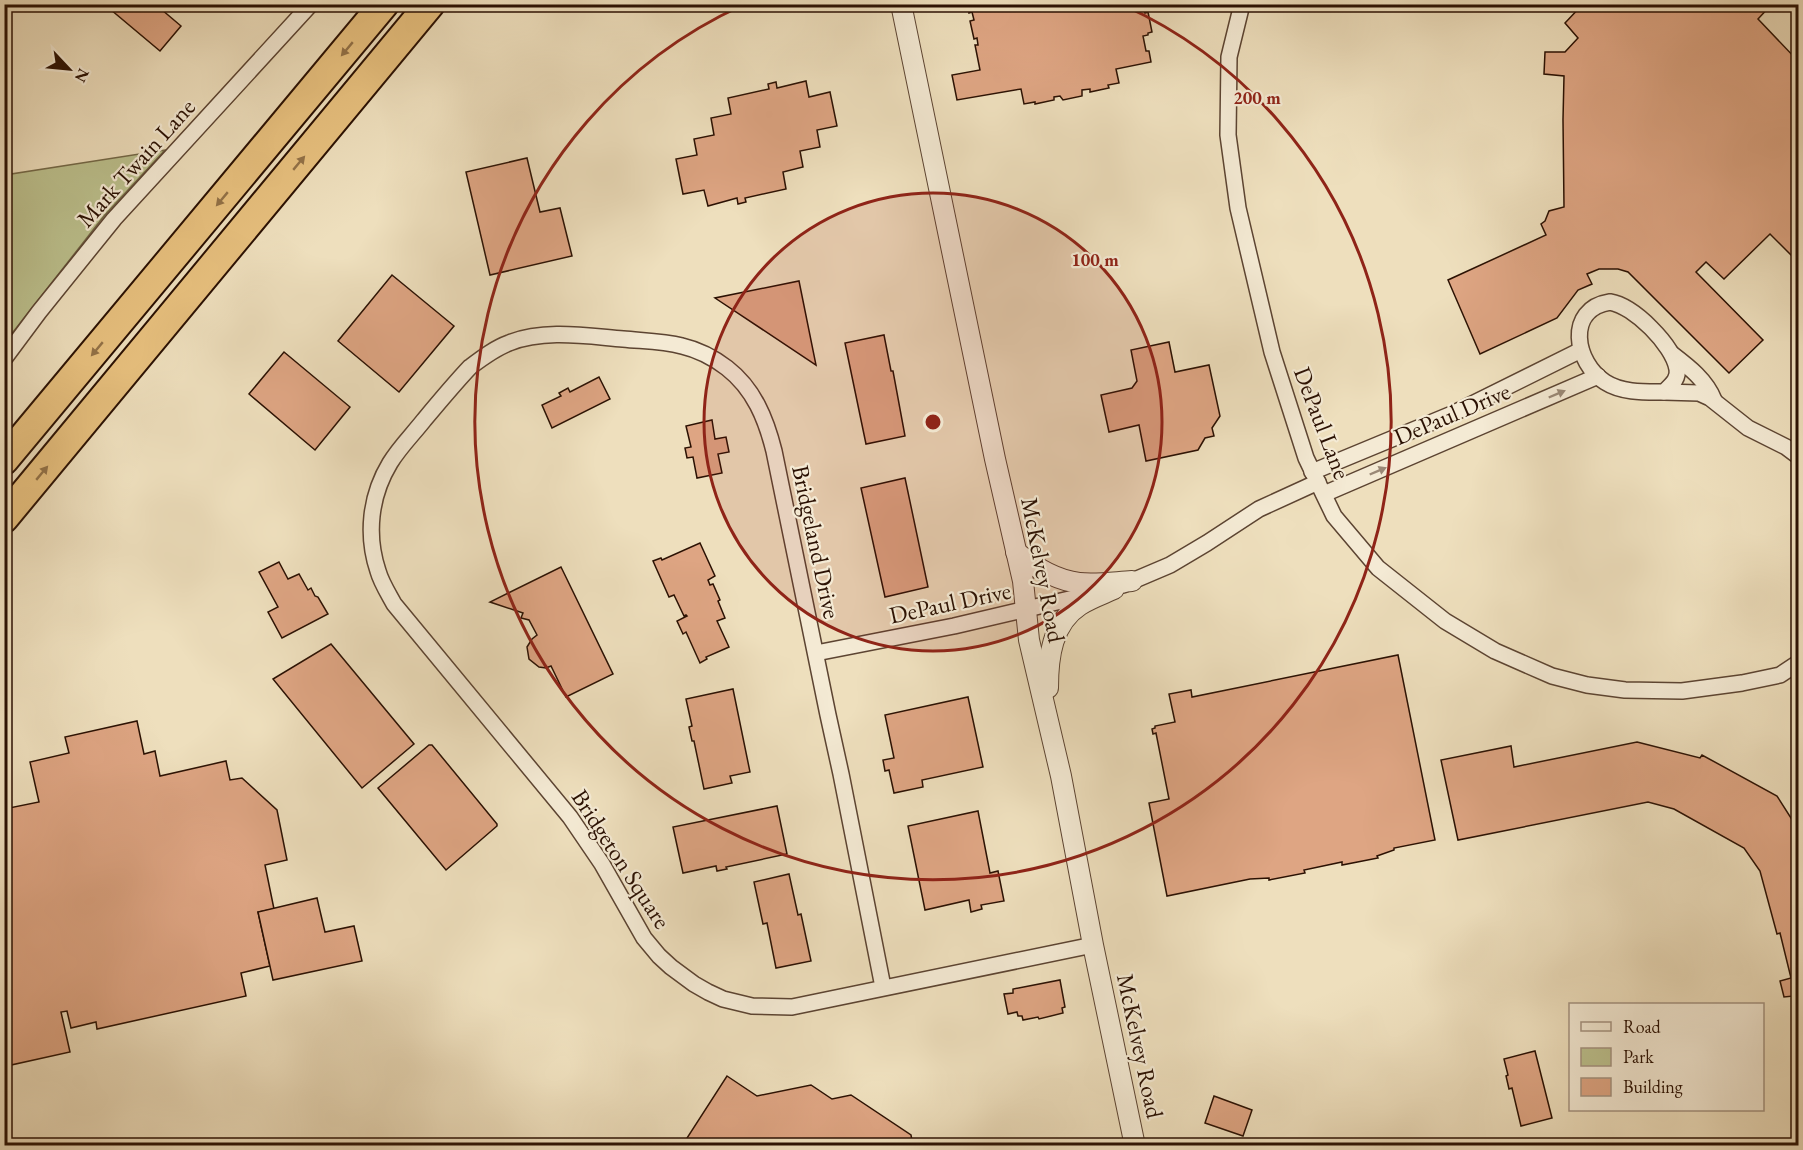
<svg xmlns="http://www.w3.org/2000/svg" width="1803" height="1150" font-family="'EB Garamond',serif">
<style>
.green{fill:#bcc18e;stroke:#746948;stroke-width:1.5}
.building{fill:#dea583;stroke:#2b1103;stroke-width:1.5}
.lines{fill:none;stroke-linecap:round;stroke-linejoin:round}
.minor-casing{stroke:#5c4432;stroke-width:18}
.tertiary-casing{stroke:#5c4432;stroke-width:22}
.motorway-casing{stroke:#2b1103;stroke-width:32}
.minor{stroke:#f4ead4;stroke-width:15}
.tertiary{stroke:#f4ead4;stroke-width:20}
.motorway{stroke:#e7c07e;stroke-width:28}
.oneway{fill:#927147}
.oneway2{fill:#9a8876}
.ring{fill:none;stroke:#8f2418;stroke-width:3}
.labels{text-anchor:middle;stroke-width:4.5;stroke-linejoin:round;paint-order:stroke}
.street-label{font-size:24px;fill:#2b1103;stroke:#f4ead4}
.centre{fill:#8f2418;stroke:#f4ead4;stroke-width:3}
.ring-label{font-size:18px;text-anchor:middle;font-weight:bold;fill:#8f2418;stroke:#f4ead4;stroke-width:4.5;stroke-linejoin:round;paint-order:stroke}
</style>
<rect width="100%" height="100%" fill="#eedfbd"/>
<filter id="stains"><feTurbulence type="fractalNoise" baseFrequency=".00333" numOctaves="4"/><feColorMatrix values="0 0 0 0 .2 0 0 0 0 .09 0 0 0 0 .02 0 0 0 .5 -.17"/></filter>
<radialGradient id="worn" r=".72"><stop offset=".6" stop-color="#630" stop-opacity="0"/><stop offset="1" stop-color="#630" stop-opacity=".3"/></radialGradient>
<path class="green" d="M165,150L104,216L10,336L4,315L5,175Z"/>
<g class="building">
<path d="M104,4H155L181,26L160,51Z"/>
<path d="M968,4H1137L1138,11L1144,10L1145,13L1148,12L1152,32L1148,33V35L1143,36L1146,51H1149L1151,62L1116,69L1119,83L1108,85L1109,88L1090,92V89L1082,90V96L1063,100L1060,96L1054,97V100L1035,104V102L1024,104L1021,89L957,100L952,75L980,70L975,45H978L977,38L974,39L970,21L974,20L972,12L969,13Z"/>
<path d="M1583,4H1772L1758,19L1798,61V250L1792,256L1770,234L1724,279L1706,262L1696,272L1763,340L1729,373L1628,272L1618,269H1599L1587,274L1592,284L1578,290L1557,318L1480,354L1448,280L1546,235L1541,224L1545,221L1549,211L1564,207L1563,120L1564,76L1544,74L1545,52H1565L1578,38L1565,23Z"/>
<path d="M806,81L809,97L830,92L837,126L817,130L820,147L800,151L803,167L783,172L786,189L745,198L746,202L738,204L737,198L708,206L704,190L683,194L676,159L697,155L694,139L714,135L711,118L731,114L728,98L769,89L768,84L776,82L777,88Z"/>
<path d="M527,158L540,212L560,208L572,256L490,275L466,172Z"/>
<path d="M392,275L454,326L399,392L338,341Z"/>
<path d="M799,281L816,365L715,298Z"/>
<path d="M884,335L891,371H893L905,436L866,444L845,343Z"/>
<path d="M1169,342L1175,372L1209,365L1220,416L1212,428L1214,436L1205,438L1198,450L1146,461L1139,425L1109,432L1101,395L1132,388L1137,381L1131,350Z"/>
<path d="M284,352L350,407L315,450L249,394Z"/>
<path d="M599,377L610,399L552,428L542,405L561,396L559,393L568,388L570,392Z"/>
<path d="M712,420L715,439L726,437L729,452L718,454L722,473L697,478L693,457L687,458L685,448L691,447L686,426Z"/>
<path d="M905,478L928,587L885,597L861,488Z"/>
<path d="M700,543L715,576L708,580L710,585L713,584L720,600L718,601L725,618L717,621L729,647L706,657L707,659L700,663L686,632L683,634L677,621L687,616L686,615L684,616L674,595L669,597L653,561L661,558L662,560Z"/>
<path d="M279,562L288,579L299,574L308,590L311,588L315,596L318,597L328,614L282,638L268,612L278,607L259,572Z"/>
<path d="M561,567L613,674L566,697L551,666L546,668L539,667L529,659L527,647L532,639L537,635L529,620L521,618L523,613L490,602Z"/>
<path d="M331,644L414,744L362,788L273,679Z"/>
<path d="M1398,655L1435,840L1394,848V850L1377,856L1378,858L1342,865V862L1304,870L1305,873L1269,880V878L1250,879L1167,896L1149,803L1169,799L1156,733L1153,734L1152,729L1155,728V726L1175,722L1169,694L1191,690L1192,697Z"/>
<path d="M733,689L750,772L730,776L732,783L704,789L694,741H692L689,727L692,726L686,699Z"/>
<path d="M968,697L983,767L922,780L923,787L894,793L889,770L885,771L883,760L894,758L885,715Z"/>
<path d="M137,721L144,754L155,751L160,776L226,761L230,780L242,778L277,810L287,860L265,865L274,909L258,912L270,966L241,973L246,996L97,1029L96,1022L71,1028L67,1011L61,1012L70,1052L11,1065L4,1035V809L39,802L30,762L69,753L65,737Z"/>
<path d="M1637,742L1700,758L1702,755L1777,796L1798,829V1020L1793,996L1784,997L1780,981L1791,978L1780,933L1777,934L1760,871L1744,848L1674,809L1648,802L1458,840L1441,760L1511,746L1514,767Z"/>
<path d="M429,745H432L497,824V826L446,870L378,788Z"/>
<path d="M777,806L787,854L726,867L727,869L717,871L716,866L683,873L673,827Z"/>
<path d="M978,811L990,873L998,871L1004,901L981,905L982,909L971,912L969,900L925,910L908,826Z"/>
<path d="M789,874L798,915L801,914L811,961L776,968L767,923L763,924L754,882Z"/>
<path d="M317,898L325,932L354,926L362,961L273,980L258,912Z"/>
<path d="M1060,980L1065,1007L1062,1008L1063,1013L1039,1019L1038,1017L1023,1020L1022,1016H1018L1017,1012L1008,1014L1004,994L1013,993V989Z"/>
<path d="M1535,1051L1552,1118L1521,1126L1512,1088L1509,1089L1506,1076L1508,1075L1504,1059Z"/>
<path d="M727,1076L757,1096L811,1085L832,1099L851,1095L911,1135L913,1146H698L687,1138Z"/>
<path d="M1214,1096L1252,1110L1243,1136L1205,1123Z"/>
</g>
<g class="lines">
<g class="minor-casing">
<g id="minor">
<path d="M1242,4L1229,57L1228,135L1238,208L1272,352L1306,458L1334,516L1378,568L1445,621L1495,651L1552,676L1587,685L1625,690L1682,691L1742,683L1780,675L1798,663"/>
<path d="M1610,302C1634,306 1673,345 1677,369C1679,379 1671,385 1664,392C1645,392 1622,393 1605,382C1575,363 1565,309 1610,302Z"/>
<path d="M1672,354C1689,367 1706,380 1714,400"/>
<path d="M4,359L39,312L114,219L311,4"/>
<path d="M1664,392L1699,393L1710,398L1748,428L1786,447L1798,456"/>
<path d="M1312,472L1452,414L1581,350"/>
<path d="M1324,494L1598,376"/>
<path d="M1123,585L1170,565L1207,543L1259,509L1318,482"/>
<path d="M816,653L954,626L1091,594"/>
<path d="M883,987L841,774L828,715L774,451C766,419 754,389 727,368C714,358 699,350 682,346C663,341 643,341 623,339C586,336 544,329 509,343C495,348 482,358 470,367C454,384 439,402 424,420C413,434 399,448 390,463C370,496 366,535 378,571C381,582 388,593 394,604L570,817L602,864L644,938L659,956L671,967L694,984L708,992L723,999L752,1006L792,1007L1093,945"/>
</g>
</g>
<g class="tertiary-casing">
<g id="tertiary">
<path d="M901,4L995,459L1023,581L1029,640L1061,776L1093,945L1135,1146"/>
<path d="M1016,552C1034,567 1055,580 1079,583C1096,585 1115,582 1132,581"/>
<path d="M1048,688C1048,657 1052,623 1080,605C1091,598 1103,594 1114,589"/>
</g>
</g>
<g class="motorway-casing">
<g id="motorway">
<path d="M4,460L384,4"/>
<path d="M4,518L430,4"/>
</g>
</g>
<use href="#minor" class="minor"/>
<use href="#tertiary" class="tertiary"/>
<use href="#motorway" class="motorway"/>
</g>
<defs><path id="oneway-solid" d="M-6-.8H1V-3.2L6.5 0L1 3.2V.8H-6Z" transform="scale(1.5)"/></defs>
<g class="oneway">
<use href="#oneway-solid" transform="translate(347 49) rotate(130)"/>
<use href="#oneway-solid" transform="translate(299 163) rotate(-50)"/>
<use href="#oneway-solid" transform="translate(222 199) rotate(130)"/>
<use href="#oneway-solid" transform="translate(97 349) rotate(130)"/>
<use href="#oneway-solid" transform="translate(42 473) rotate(-50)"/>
</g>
<g class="oneway2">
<use href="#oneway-solid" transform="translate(1557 394) rotate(-23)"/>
<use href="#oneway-solid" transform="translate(1378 471) rotate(-23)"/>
</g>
<circle cx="933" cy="422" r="229" fill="#8f2418" fill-opacity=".12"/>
<g class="ring">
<circle cx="933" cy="422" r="229"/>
<path d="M1123 5A458 458 0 1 1 743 5"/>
</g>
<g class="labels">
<g class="street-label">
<text transform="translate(136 163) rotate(-48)" y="8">Mark Twain Lane</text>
<text transform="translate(1452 414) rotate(-23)" y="8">DePaul Drive</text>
<text transform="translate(1322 423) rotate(69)" y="8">DePaul Lane</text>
<text transform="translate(816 542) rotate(78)" y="8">Bridgeland Drive</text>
<text transform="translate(1043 570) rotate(79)" y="8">McKelvey Road</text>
<text transform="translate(950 603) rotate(-12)" y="8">DePaul Drive</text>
<text transform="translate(621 859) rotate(57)" y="8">Bridgeton Square</text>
<text transform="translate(1140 1046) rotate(78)" y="8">McKelvey Road</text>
</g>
</g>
<circle cx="933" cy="422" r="9" class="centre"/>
<g class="ring-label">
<text x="1257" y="104">200 m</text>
<text x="1095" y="266">100 m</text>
</g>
<rect width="1803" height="1150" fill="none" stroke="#eedfbd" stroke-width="24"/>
<rect x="6" y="6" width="1791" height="1138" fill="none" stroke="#2b1103" stroke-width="3"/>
<rect x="12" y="12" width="1779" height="1126" fill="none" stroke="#2b1103" stroke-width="1.5"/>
<rect x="1569" y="1003" width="195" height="108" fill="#f4ead4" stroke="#a49380" stroke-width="1.5"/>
<rect x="1581" y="1022" width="30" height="9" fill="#f4ead4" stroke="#a49380" stroke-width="1.5"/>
<text x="1623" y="1033" font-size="18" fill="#2b1103">Road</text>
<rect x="1581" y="1048" width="30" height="18" fill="#bcc18e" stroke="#a49380" stroke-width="1.5"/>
<text x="1623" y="1063" font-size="18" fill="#2b1103">Park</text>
<rect x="1581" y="1078" width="30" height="18" fill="#dea583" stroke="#a49380" stroke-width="1.5"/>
<text x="1623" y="1093" font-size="18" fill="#2b1103">Building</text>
<g transform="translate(69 69) rotate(116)" stroke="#f4ead4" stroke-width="4.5" paint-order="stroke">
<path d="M0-4.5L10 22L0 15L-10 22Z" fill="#2b1103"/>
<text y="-9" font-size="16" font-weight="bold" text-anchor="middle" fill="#2b1103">N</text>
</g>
<rect width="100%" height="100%" filter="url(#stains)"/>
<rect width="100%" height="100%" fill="url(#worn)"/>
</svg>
